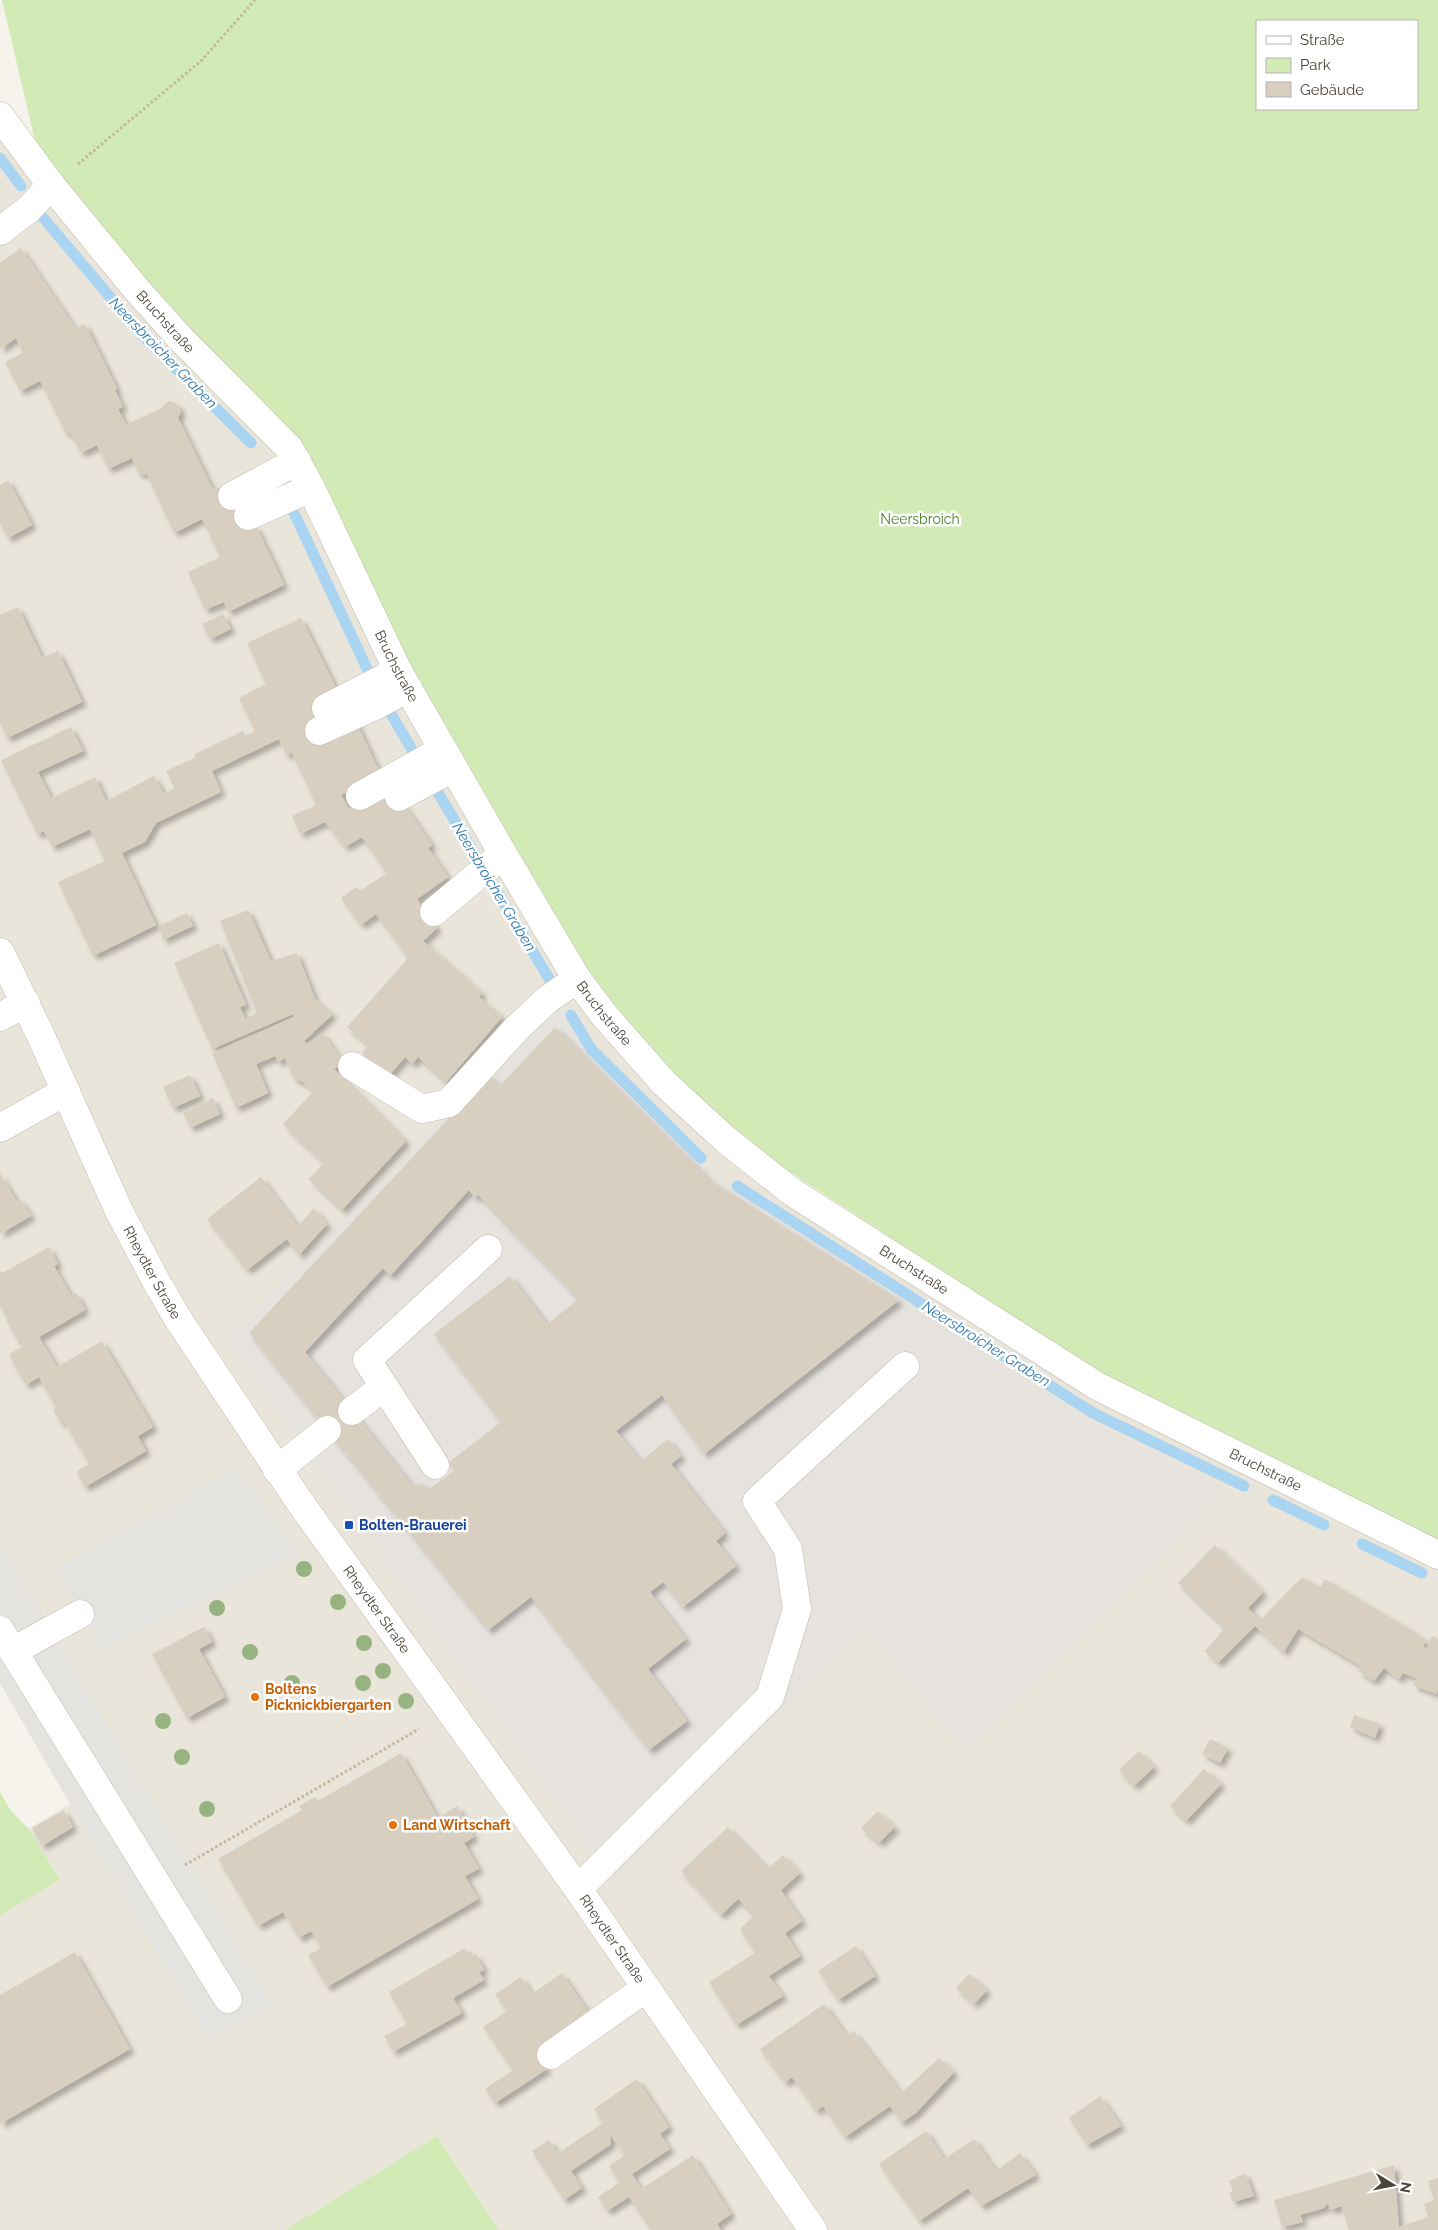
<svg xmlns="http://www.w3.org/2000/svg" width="1438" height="2230" font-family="Raleway,sans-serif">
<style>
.residential{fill:#eae5da}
.industrial{fill:#e6e2dd}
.green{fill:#d2eab5;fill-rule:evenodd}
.parking{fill:#e5e3e0}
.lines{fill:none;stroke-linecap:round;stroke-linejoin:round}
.stream{stroke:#a9d4f2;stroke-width:11}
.building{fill:#d8cfc1;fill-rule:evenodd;filter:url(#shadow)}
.minor-casing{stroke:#c2bbae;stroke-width:29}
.path{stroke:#c4b79f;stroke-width:3;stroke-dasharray:2.5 2.5;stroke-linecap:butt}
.minor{stroke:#fff;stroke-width:28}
.tree{fill:#97b381}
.transit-dot{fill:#1a4fb4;stroke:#fff;stroke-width:2}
.food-dot{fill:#e8710a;stroke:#fff;stroke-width:2}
.labels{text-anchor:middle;stroke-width:5;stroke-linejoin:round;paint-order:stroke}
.street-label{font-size:14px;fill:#4b4439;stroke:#fff}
.park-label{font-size:14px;fill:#4a7f2a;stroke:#fff}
.transit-label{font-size:14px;font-weight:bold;fill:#164399;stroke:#fff;text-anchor:start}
.food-label{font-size:14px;font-weight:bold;fill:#c56008;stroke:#fff;text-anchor:start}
.water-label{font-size:15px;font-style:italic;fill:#2e7ab2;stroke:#fff}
</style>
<defs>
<filter id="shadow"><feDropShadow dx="4.5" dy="4.5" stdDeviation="2.5" flood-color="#0004"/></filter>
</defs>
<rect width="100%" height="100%" fill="#f6f3ec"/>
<path class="residential" d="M0,141L48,201L286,458L713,1145L1096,1399L1323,1515L1438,1566V2230H499L437,2136L285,2230H0V1914L28,1829L70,1804L0,1683Z"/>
<path class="industrial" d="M554,1003L621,1090L720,1178L1088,1421L1224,1487L968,1749L864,1633L613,1881L226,1338Z"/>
<g class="green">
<path d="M2,0H1438V1543L1111,1381L741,1140L620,1024L445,736L305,451L162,303L38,154ZM1257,21H1417V109H1257Z"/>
<path d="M0,1792L11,1811L28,1828L60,1880L0,1915Z"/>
<path d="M437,2136L499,2230H285Z"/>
</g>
<g class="parking">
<path d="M236,1468L299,1554L101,1649L54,1569Z"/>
<path d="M0,1543L272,2005L208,2041L0,1683Z"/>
</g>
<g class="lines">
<g class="stream">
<path d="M0,158L21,186"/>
<path d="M40,214L143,336L251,443"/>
<path d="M287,498L370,675"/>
<path d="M391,714L417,758"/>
<path d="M431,781L557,992"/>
<path d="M571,1015L591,1049L701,1158"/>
<path d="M737,1186L1093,1413L1244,1486"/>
<path d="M1273,1500L1324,1525"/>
<path d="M1362,1544L1422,1573"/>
</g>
</g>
<g class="building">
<path d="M21,248L75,328L85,324L117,389L115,390L123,407L118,409L126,425L163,407L164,404L170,401L177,404L181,411L178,418L213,490L220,487L229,506L234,504L247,531L256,526L284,585L228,612L224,602L205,610L188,572L220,557L202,519L174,533L147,475L138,473L132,458L108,469L97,445L81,453L70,432L66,434L40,381L20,391L5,362L23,353L16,338L0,349V263Z"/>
<path d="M8,480L32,525L8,538L0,523V485Z"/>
<path d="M18,607L42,658L58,651L82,702L7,738L0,723V615Z"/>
<path d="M223,614L231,629L210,639L202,624Z"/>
<path d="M301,618L338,692L356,722L381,775L341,795L349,810L386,793L405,806L432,845L428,848L448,877L417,899L437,928L423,941L482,993L479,997L502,1017L446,1082L418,1057L412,1064L405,1057L388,1077L362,1054L368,1045L347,1027L408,958L376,914L361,925L341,898L356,887L360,891L387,873L362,837L345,847L325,822L300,834L292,816L316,805L292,753L286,755L279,739L212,771L221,792L156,823L145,842L122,853L156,925L93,956L58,882L105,861L90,829L52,847L44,831L37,834L1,760L71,727L83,751L38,772L51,798L95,777L106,801L154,776L164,794L175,788L166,771L196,757L195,754L243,731L245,736L255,731L239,698L266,684L247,643Z"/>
<path d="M248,910L271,961L297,953L315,999L333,1014L304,1041L307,1044L323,1033L343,1062L334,1069L406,1141L342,1210L309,1179L324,1163L283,1124L313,1092L303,1082L294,1079L285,1058L278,1062L275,1056L256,1064L268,1093L236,1108L212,1053L294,1017L293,1014L212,1049L174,963L219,943L246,1005L240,1007L245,1019L257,1013L220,921Z"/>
<path d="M187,913L193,926L163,940L159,926Z"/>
<path d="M555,1027L711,1181L899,1300L704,1454L662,1395L616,1431L641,1461L668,1439L681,1456L671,1464L725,1533L716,1541L736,1566L683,1607L663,1582L650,1592L686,1639L648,1669L687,1721L649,1750L531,1597L488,1630L249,1333L489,1075L500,1086ZM469,1190L475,1198L478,1195L579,1299L547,1324L510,1276L434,1334L501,1422L448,1463L454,1471L428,1490L422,1483L417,1487L413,1482L411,1484L305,1352L383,1268L390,1276Z"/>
<path d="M190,1075L200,1096L173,1108L163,1087Z"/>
<path d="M213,1098L220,1114L190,1128L183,1113Z"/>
<path d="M0,1173L17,1202L20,1199L31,1216L0,1234Z"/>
<path d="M261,1177L298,1226L314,1208L327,1224L299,1255L287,1239L247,1270L207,1219Z"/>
<path d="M49,1247L58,1264L54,1266L71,1296L76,1293L85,1310L39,1337L57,1367L102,1341L153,1427L138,1436L146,1451L85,1487L76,1472L89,1464L64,1421L61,1423L53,1410L56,1408L39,1377L26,1385L17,1370L9,1354L24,1346L21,1340L18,1341L6,1321L8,1320L2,1308L0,1309V1270L2,1273Z"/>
<path d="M1215,1545L1263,1592L1248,1608L1260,1620L1302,1577L1320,1587L1325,1579L1411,1630L1426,1641L1423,1646L1427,1649L1432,1636L1438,1639V1690L1436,1694L1413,1685L1416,1678L1403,1673L1399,1679L1384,1668L1374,1681L1358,1671L1361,1666L1298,1629L1284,1652L1255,1626L1218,1663L1205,1651L1225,1628L1178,1583Z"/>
<path d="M204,1627L212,1642L199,1649L225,1697L187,1718L152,1654Z"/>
<path d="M1354,1715L1380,1724L1375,1738L1350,1727Z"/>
<path d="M1210,1739L1228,1748L1220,1763L1202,1754Z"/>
<path d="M1139,1751L1154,1767L1134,1786L1119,1770Z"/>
<path d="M401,1753L438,1818L457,1806L474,1837L464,1843L479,1869L465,1876L478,1899L327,1987L308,1955L321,1948L311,1931L299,1938L283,1912L258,1926L218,1859L302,1810L299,1806L315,1797L318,1801Z"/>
<path d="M1204,1769L1221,1784L1186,1821L1170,1806Z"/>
<path d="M64,1810L73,1827L42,1846L32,1828Z"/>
<path d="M878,1811L895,1827L879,1843L861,1828Z"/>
<path d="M728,1827L768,1869L783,1855L800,1873L781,1890L802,1921L785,1933L800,1956L769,1976L783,1996L736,2025L709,1982L755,1953L740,1929L764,1906L754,1915L738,1899L721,1915L681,1871Z"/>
<path d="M856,1946L875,1976L838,2000L818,1971Z"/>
<path d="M465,1948L471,1957L476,1954L484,1970L479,1972L484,1980L453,1998L462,2013L393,2052L384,2036L407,2024L389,1992Z"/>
<path d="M75,1952L130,2049L0,2124V1995Z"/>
<path d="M562,1973L592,2018L537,2055L547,2069L495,2103L485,2089L513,2070L483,2027L507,2011L495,1994L521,1977L532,1994Z"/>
<path d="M969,1974L987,1990L974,2004L956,1988Z"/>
<path d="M824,2004L847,2036L854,2031L856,2034L901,2093L939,2058L954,2072L916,2113L901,2123L890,2106L845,2137L823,2106L816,2111L792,2077L785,2083L760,2049Z"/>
<path d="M637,2079L669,2127L660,2134L670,2149L632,2174L641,2189L693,2155L731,2214L717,2224L721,2230H651L629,2197L607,2211L598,2197L620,2182L609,2166L625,2155L611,2136L610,2145L571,2171L582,2188L564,2200L532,2151L549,2140L558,2153L603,2123L594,2109Z"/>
<path d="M1100,2096L1121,2126L1087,2145L1069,2118Z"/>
<path d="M926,2131L944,2159L974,2139L996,2171L1020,2153L1036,2175L981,2206L968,2188L919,2221L879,2164Z"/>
<path d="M1394,2165L1399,2227L1428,2217L1424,2204L1434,2200L1428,2181L1438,2178V2230H1349L1341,2206L1330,2210L1328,2203L1324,2208L1300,2215L1303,2222L1282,2227L1274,2200Z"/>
<path d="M1245,2173L1254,2196L1233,2202L1229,2193L1233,2191L1229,2181Z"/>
</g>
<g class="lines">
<g class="minor-casing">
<g id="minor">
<path id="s1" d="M0,116L51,185L137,290L180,338L289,448L311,488L398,671L503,854L577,979L604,1015L664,1083L725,1139L792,1192L1097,1386L1438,1555"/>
<path d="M0,231L29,209L51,185"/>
<path d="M232,496L297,461"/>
<path d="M248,516L311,488"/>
<path d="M326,708L398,671"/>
<path d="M319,731L375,706L408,688"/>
<path d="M360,796L442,750"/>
<path d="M399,797L453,768"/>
<path d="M434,912L503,854"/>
<path id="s2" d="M0,952L40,1034L119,1211L156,1281L178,1319L299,1501L578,1889L813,2230"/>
<path d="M0,1017L26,1003"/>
<path d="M352,1066L422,1109L449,1103L517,1028L548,999L577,979"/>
<path d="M0,1128L66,1091"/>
<path d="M352,1411L384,1387"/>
<path d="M435,1465L367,1360L488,1249"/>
<path d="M277,1470L327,1430"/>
<path d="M0,1630L228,1999"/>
<path d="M13,1651L80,1614"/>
<path d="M578,1889L770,1697L797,1609L788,1549L757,1501L905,1366"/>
<path d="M551,2055L646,1988"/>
</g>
</g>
<g class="path">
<path d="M78,164L201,61L255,0"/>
<path d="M185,1865L419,1729"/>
</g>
<use href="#minor" class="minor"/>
</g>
<g class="tree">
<circle cx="304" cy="1569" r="8"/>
<circle cx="338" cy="1602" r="8"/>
<circle cx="217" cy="1608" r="8"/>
<circle cx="364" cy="1643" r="8"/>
<circle cx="250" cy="1652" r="8"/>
<circle cx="383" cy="1671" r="8"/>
<circle cx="292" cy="1683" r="8"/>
<circle cx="363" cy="1683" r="8"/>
<circle cx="406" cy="1701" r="8"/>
<circle cx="163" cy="1721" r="8"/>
<circle cx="182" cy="1757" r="8"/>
<circle cx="207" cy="1809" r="8"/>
</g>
<rect class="transit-dot" x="344" y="1520" width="10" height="10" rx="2.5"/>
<g class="food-dot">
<circle cx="255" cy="1697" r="5"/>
<circle cx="393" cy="1825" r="5"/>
</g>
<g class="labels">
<g class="street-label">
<text dy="5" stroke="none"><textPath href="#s1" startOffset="264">Bruchstraße</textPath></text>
<text dy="5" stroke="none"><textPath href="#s1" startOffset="684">Bruchstraße</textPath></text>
<text dy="5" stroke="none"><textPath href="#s1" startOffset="1089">Bruchstraße</textPath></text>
<text dy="5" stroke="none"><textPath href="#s1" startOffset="1494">Bruchstraße</textPath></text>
<text dy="5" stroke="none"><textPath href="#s2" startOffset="355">Rheydter Straße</textPath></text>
<text dy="5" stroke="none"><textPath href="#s1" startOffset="1899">Bruchstraße</textPath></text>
<text dy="5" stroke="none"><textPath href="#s2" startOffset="760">Rheydter Straße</textPath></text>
<text dy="5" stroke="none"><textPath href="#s2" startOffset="1165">Rheydter Straße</textPath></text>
</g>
<g class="park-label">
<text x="920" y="524">Neersbroich</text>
</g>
<g class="transit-label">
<text x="359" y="1530">Bolten-Brauerei</text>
</g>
<g class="food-label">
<text x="265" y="1694">Boltens<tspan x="265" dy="16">Picknickbiergarten</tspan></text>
<text x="403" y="1830">Land Wirtschaft</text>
</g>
<g class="water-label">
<text transform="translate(163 353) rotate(46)" y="5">Neersbroicher Graben</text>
<text transform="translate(494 887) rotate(59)" y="5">Neersbroicher Graben</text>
<text transform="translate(986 1344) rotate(32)" y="5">Neersbroicher Graben</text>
</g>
</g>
<rect x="1256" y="20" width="162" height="90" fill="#ffffff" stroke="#b7b4b0"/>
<rect x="1266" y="36" width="25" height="8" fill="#ffffff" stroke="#b7b4b0"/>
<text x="1300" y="45" font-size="15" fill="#4b4439">Straße</text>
<rect x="1266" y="58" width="25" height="15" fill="#d2eab5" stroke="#b7b4b0"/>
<text x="1300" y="70" font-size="15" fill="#4b4439">Park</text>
<rect x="1266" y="82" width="25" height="15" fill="#d8cfc1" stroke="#b7b4b0"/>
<text x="1300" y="95" font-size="15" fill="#4b4439">Gebäude</text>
<g transform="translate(1393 2185) rotate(100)" stroke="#ffffff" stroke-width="4" paint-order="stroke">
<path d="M0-4L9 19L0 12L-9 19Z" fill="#4b4439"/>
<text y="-8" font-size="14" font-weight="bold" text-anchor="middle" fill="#4b4439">N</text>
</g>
</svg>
